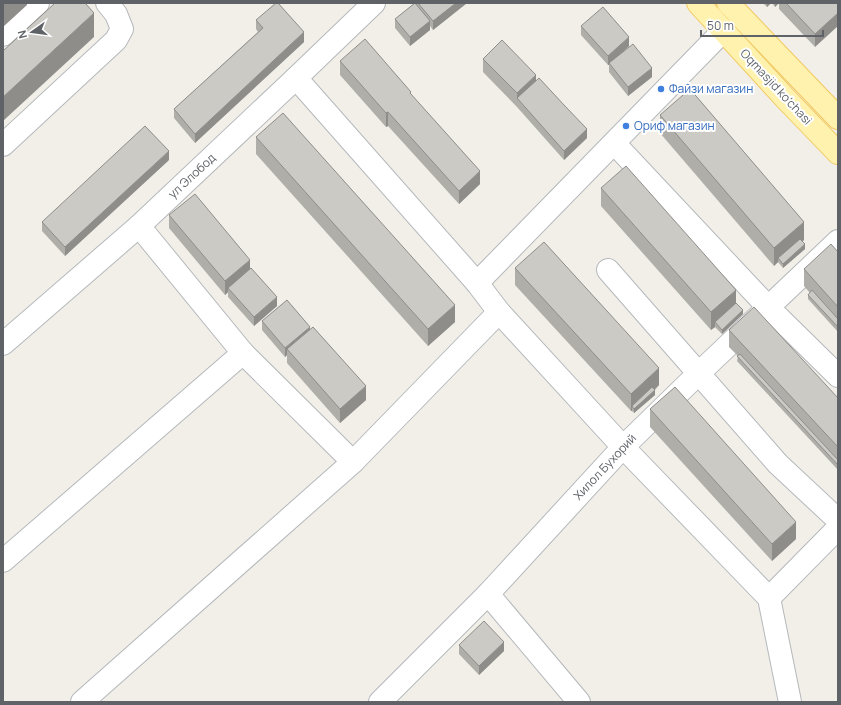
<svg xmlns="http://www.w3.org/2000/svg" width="841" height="705" font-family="Manrope,sans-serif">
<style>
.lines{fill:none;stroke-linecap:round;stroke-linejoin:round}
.minor-casing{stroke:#b5b8bc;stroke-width:24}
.major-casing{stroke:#f2c960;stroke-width:24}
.minor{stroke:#fff;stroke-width:22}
.major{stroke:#fff2af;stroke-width:22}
.wall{fill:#afaea9}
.shaded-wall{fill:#8f8d8a}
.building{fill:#cccac5;stroke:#8f8d8a}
.shop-dot{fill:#3f7fe0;stroke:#fff;stroke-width:1.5}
.labels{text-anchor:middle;stroke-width:4;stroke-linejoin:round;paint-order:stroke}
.street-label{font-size:12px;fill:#5f6368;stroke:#fff}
.shop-label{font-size:12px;fill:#366cbe;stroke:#fff;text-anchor:start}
</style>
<rect width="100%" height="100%" fill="#f1efe8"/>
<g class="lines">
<g class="minor-casing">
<g id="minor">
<path d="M3,35L38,3"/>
<path d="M296,78L477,283L499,312L623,447L769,598L790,702"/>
<path d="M614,143L768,307L838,376"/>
<path d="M3,145L116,40L122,29L116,14L107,3"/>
<path d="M139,226L243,353L353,462"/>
<path d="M608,270L778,464L838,520"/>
<path d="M477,283L724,30"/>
<path d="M3,344L139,226L296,78L374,3"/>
<path d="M3,561L243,353"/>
<path d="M488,594L579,702"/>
<path d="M769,598L838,528"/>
<path d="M82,702L353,462L499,312"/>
<path d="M380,702L488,594L623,447L699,373L838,241"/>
</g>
</g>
<g class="major-casing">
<g id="major">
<path d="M698,3L785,98L838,153"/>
<path d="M728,3L838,118"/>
</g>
</g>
<use href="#minor" class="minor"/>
<use href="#major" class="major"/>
</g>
<g class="wall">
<path d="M415,3H467L433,30L430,26V30L410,46L395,28V19Z"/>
<path d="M763,3H771L767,7Z"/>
<path d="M772,3H838L815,47L779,9V3L775,7Z"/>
<path d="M256,20L304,42L195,143L174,118V109L258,32L256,29Z"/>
<path d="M581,26L629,46L625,50L652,77L628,96L609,72V65H608L581,35Z"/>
<path d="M483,59L536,81L587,138L564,160L517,107L483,72Z"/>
<path d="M340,61L480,184L459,204L388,126L386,127L340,75Z"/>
<path d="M660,115L804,240L802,241L805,249L783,268L778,262L774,266L660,133Z"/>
<path d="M256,137L455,322L428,346L256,154Z"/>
<path d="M169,160L65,256L42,231V222Z"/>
<path d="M601,188L736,303L743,314L722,334L715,327L711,330L601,206Z"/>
<path d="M169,215L250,269L277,306L254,326L228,297V292L225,295L169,228Z"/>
<path d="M838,252V332L808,299V295L810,293L804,286V269Z"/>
<path d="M515,268L659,385L655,390V395L634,413L632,411H631L515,285Z"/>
<path d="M262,321L310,329L366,400L340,423L287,363V355L285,357L262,330Z"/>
<path d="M729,330L838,398V470L737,361L738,356L729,347Z"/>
<path d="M650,409L796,539L772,561L650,427Z"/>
<path d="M459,645L504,651L479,675L459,654Z"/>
</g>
<g class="shaded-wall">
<path d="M3,3H27V5L3,27Z"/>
<path d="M456,3H467L433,30V21Z"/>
<path d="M767,3H771L767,7Z"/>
<path d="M775,3H779L775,7Z"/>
<path d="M94,13V37L3,121V97Z"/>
<path d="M838,13V26L815,47V34Z"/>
<path d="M430,21V30L410,46V37Z"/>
<path d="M304,32V42L195,143V134Z"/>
<path d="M629,37V46L610,64L609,63V65H608V56Z"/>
<path d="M652,68V77L628,96V87Z"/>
<path d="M536,75V88L517,98V93Z"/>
<path d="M388,112V126L386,127V113Z"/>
<path d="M587,129V138L564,160V151Z"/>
<path d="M169,151V160L65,256V247Z"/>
<path d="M480,171V184L459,204V191Z"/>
<path d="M804,222V240L780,260L778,258V262L774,266V248Z"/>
<path d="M805,244V249L783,268V264Z"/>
<path d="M250,260V273L228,288V292L225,295V281Z"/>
<path d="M736,290V307L715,322V327L711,330V312Z"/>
<path d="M277,297V306L254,326V317Z"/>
<path d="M455,305V322L428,346V329Z"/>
<path d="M743,310V314L722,334V330Z"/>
<path d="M310,327V336L287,349V355L285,357V348Z"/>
<path d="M659,368V385L634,408L632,406V411H631V394Z"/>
<path d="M366,386V400L340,423V409Z"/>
<path d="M655,390V395L634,413V409Z"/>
<path d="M796,522V539L772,561V544Z"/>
<path d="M504,642V651L479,675V666Z"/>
</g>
<g class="building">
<path d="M55,3H85L94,13L3,97V51Z"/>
<path d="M276,3H278L304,32L195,134L174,109L263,28L256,20Z"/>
<path d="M415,3L430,21L410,37L395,19Z"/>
<path d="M418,3H456L433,21Z"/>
<path d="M786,3H838V13L815,34Z"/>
<path d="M603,7L629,37L608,56L581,26Z"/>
<path d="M365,39L411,92L410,93L480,171L459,191L388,112L386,113L340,61Z"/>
<path d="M502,40L536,75L517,93L483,59Z"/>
<path d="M633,44L652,68L628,87L609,63Z"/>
<path d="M539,78L564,105L587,129L564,151L517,98Z"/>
<path d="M690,89L804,222L774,248L660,115Z"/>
<path d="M283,113L455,305L428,329L256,137Z"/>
<path d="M145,126L169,151L65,247L42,222Z"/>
<path d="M626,166L736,290L711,312L601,188Z"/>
<path d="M195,194L250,260L225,281L169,215Z"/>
<path d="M800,239L805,244L783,264L778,258Z"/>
<path d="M544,242L659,368L631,394L515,268Z"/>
<path d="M831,244L838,252V307L804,269Z"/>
<path d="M251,268L277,297L254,317L228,288Z"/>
<path d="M812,290L838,319V327L808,295Z"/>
<path d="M287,300L310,327L285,348L262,321Z"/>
<path d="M736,303L743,310L722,330L715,322Z"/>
<path d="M754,307L838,398V447L729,330Z"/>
<path d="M313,327L366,386L340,409L287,349Z"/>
<path d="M740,354L838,460V465L737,356Z"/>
<path d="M652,387L655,390L634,409L632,406Z"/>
<path d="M675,387L796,522L772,544L650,409Z"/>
<path d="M484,621L504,642L479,666L459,645Z"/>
</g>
<g class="shop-dot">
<circle cx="661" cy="89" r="4"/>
<circle cx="626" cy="126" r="4"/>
</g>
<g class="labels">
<g class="street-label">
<text transform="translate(776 87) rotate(47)" y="4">Oqmasjid ko'chasi</text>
<text transform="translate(192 176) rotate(-43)" y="4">ул Элобод</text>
<text transform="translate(605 467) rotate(-47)" y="4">Хилол Бухорий</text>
</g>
<g class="shop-label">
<text x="669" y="93">Файзи магазин</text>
<text x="634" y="130">Ориф магазин</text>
</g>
</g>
<rect width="841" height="705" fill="none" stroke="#5f6368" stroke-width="8"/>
<g transform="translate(32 32) rotate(256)" stroke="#ffffff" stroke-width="3" paint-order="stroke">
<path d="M0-3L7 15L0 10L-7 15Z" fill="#5f6368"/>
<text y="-6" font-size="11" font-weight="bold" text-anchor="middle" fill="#5f6368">N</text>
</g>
<path d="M701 30v6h122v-6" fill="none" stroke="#5f6368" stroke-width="2"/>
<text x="707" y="30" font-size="12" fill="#5f6368" stroke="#ffffff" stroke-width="3" paint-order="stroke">50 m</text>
</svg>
